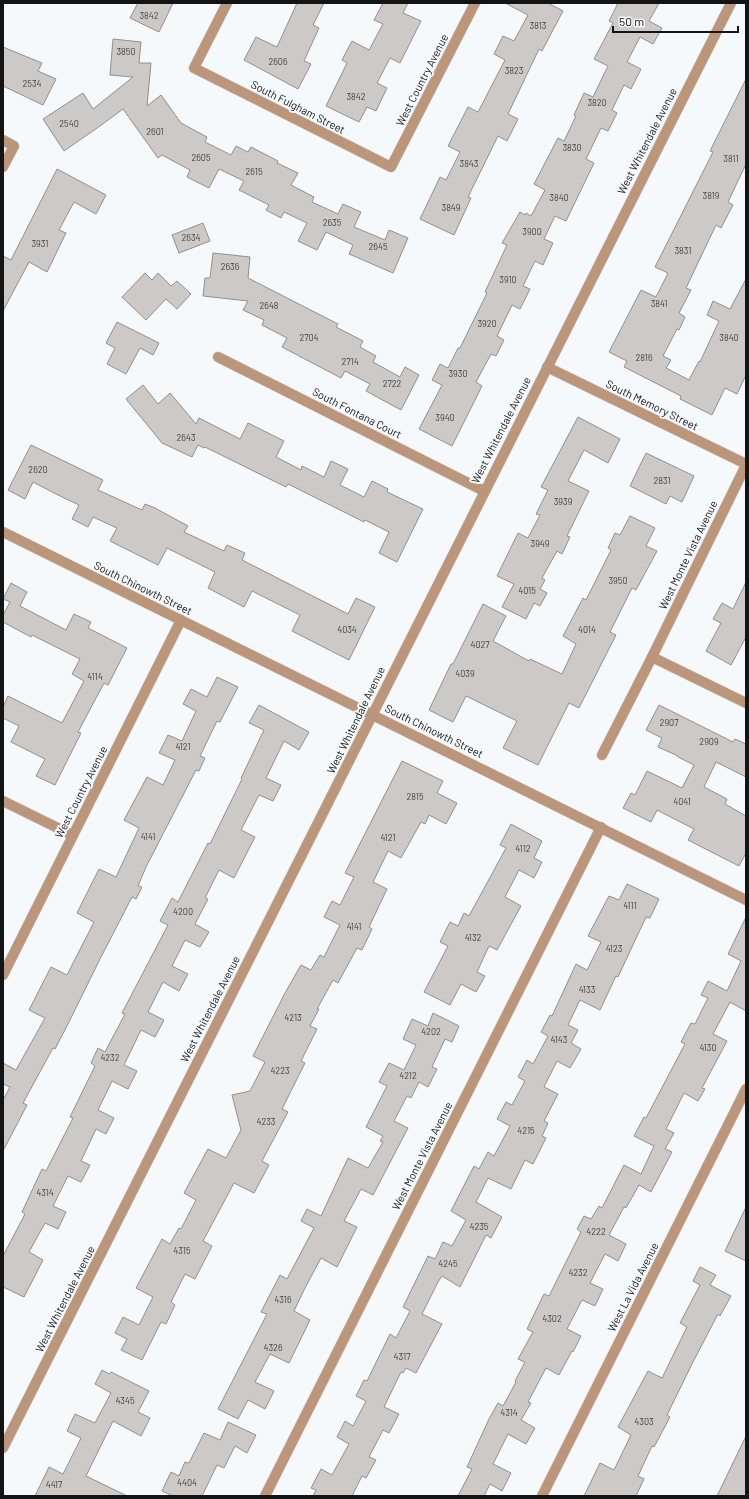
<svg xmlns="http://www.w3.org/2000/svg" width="749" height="1499" font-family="Barlow,sans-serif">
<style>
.building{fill:#cdc9c7;stroke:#938f8d}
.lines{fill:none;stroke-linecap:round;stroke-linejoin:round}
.minor-casing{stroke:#d1d4d6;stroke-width:11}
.minor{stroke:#bb967b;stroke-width:10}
.labels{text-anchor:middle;stroke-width:4;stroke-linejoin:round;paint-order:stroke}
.number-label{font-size:9px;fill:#424142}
.street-label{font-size:11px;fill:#131415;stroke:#f5f9fb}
</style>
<rect width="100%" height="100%" fill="#f5f9fb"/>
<g class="building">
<path d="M138,3H173L159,32L130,18Z"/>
<path d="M297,3H324L313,25L319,28L304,61L311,64L298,89L244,60L256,37L277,47Z"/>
<path d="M383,3H408L403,13L421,21L400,63L390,58L377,83L387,88L376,111L367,107L359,122L326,106L347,63L342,60L352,41L369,50L383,24L374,20Z"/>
<path d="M505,3H548L563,11L542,51L539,49L508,114L518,119L507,141L498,136L468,197L471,198L454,235L420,219L440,177L446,180L460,152L448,146L468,107L478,112L505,60L494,54L503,36L514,41L528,15Z"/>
<path d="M618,3H659L649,21L662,28L653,44L640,37L627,62L641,69L631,89L624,85L612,110L617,113L608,131L601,128L586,159L594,163L566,221L555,216L544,239L553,243L543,265L535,261L523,286L530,289L520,309L512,305L497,336L504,340L496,356L491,354L476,382L482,386L452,446L419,429L442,385L432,380L440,364L448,368L458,348H460L487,293L485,292L507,245L502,243L520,212L525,215L526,213L531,216L545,190L534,184L558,138L564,141L576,116L574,115L584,93L593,97L608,66L594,59L613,23L609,21Z"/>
<path d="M113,39L141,42L139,63H151L147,106L161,95L181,123L207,137L205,142L231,155L236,146L248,152L251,147L278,161L277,163L298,173L291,185L314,197L312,202L338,214L343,204L361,212L354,227L385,240L389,230L408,238L393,273L349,254L353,245L326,232L317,250L298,241L307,223L284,212L281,218L266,210L269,205L239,190L244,181L219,169L209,188L187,177L190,170L162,155L158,158L123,109L100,126L64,151L43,119L83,93L93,109L133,77L110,75Z"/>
<path d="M3,47L42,63L38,71L56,79L43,105L3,86Z"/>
<path d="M746,79V164L728,202L733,205L721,228L716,225L686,288L691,290L679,313L685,317L679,330L677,329L663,356L671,360L666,368L689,380L699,361L700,362L719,321L707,315L713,301L730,309L746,279V375L737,394L725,388L712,415L680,399L681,396L624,367L627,361L609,352L641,290L656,297L668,273L655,267L713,152L710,151Z"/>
<path d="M57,169L106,195L96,214L74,202L59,230L66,233L47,272L29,262L3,311V256L11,260Z"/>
<path d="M203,223L210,241L179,253L172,235Z"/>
<path d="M213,253L250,257L248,278L338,324L336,327L363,341L360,347L376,356L373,362L400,377L405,367L419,375L401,410L366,391L370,384L345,371L341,378L282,347L287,338L262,325L264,320L243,310L248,301L203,296L205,278H210Z"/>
<path d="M145,273L152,280L158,273L171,286L177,281L191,294L177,309L166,299L146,320L122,297Z"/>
<path d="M117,322L159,343L153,355L140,348L126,374L107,364L115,348L106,343Z"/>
<path d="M143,385L158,404L170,393L196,424L199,418L240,439L248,423L284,441L276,457L301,470L302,466L324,477L331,461L348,469L340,485L364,497L372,481L388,489L387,492L423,509L397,562L379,553L389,532L365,520L364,522L288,484L286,487L205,447L204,448L198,445L192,457L162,443L126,399Z"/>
<path d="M578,417L620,439L608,463L584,450L568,481L589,491L567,536L570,537L562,554L557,551L542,578L545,580L540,589L547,593L540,606L534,603L526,619L502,607L514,584L497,576L518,533L528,538L540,515L536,514L548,490L541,487Z"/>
<path d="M31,445L103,480L98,490L142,510L145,504L155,508L188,526L184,532L224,551L227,545L245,553L242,560L348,614L356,598L375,607L349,660L292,631L300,615L252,591L244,607L208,588L215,572L167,548L158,565L110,541L117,528L93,517L88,527L72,519L79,505L58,495L33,482L25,499L8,490Z"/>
<path d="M646,453L694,476L682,502L670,496L666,504L630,486Z"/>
<path d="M630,516L655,528L646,546L657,551L636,590L632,588L610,632L616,635L579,708L569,703L538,765L503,748L517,721L466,696L453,722L429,710L451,664H453L483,604L506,616L493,641L529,661L530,659L562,674L576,644L563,636L583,598L586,600L611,550L608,548L615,533L620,535Z"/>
<path d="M746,582V637L731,665L706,651L721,623L713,619L722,603L733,609Z"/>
<path d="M11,583L27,592L20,606L66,630L74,614L91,622L88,628L127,648L108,685L104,683L78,732L81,733L55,785L36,776L45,759L11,742L19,726L3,718V707L8,696L62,723L84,681L72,674L80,659L32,635L31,637L3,622V615L10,602L3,599Z"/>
<path d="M217,677L238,687L220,722L217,721L200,756L205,758L199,771L196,770L146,867L138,886L142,887L136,899L132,897L100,959L69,1022L55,1049L53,1048L23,1103L27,1105L3,1151V1100L10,1087L3,1084V1063L16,1070L45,1018L29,1010L51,967L67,975L94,922L77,913L99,869L116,877L139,828L124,820L147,777L163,785L175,760L159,753L168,735L182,741L196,711L183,704L191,689L207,697Z"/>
<path d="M259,705L309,732L299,750L284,741L266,778L281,785L273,801L259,795L241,830L255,837L234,878L219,870L205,898L208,899L195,924L209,932L200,947L185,940L172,966L188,974L179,991L163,982L148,1012L164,1020L155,1037L141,1030L124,1065L137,1071L128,1089L112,1081L98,1110L114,1118L106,1134L96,1129L81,1161L90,1165L81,1182L68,1176L53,1206L66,1212L58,1229L45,1223L29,1252L43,1260L24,1297L3,1287V1256L25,1214L22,1212L42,1169L46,1171L73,1118L70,1117L95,1066L91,1063L98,1048L105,1052L125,1014L122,1013L168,925L160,921L172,898L178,902L208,843L210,844L242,779L241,778L264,730L249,723Z"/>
<path d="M659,705L733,742L735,739L746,744V777L716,762L704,787L727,799L725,804L746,816V853L739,866L688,840L694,829L657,810L651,822L623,808L631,793L635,795L647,771L682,788L694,765L678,757V756L658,747L662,738L646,730Z"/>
<path d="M402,761L443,781L437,793L457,803L446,824L429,815L425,824L421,822L401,858L388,851L373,882L387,889L369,927L372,929L362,950L357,948L338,983L333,980L317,1009H319L310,1026L317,1029L301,1061L305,1063L282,1109L288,1112L262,1161L269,1165L254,1193L234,1183L203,1241L212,1246L195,1279L185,1274L171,1302L175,1305L166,1324L161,1322L142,1360L121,1350L127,1339L115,1333L123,1317L139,1325L153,1297L136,1288L162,1239L170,1244L179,1228L181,1229L196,1200L184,1193L208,1149L226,1158L241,1130L232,1095L250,1091L265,1062L253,1056L285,993L301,965L311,970L320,955L324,957L340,925L324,917L332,901L340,905L354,877L345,873Z"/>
<path d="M511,824L542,841L534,858L542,862L534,878L519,870L505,897L521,906L497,950L489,946L477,972L485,976L476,992L461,984L450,1005L424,992L448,946L440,942L450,922L458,926L464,913L469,916L506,848L500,845Z"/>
<path d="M627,884L659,899L650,918L646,917L618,977L616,976L600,1010L580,1000L568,1025L578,1030L571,1043L581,1049L570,1068L557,1061L544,1087L558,1094L544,1121L548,1123L542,1136L546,1138L533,1164L525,1160L511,1189L488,1178L476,1202L502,1217L491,1238L486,1235L460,1287L442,1276L438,1282L422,1314L442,1324L416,1373L406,1368L403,1373L401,1372L384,1407L399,1414L389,1433L383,1430L369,1457L376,1460L366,1478L362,1476L352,1496H313L316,1490L311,1488L321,1469L332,1475L349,1444L337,1437L345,1421L353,1426L366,1401L356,1396L364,1380L367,1381L390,1334L396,1338L410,1311L403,1307L428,1256L435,1259L443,1242L452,1246L466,1220L451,1211L474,1166L479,1169L488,1152L494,1156L510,1126L497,1119L506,1102L512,1105L525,1081L518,1077L527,1060L533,1064L548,1036L541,1032L550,1015L552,1016L576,964L587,970L601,942L588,936L609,896L619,900Z"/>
<path d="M746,917V1011L730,1002L713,1034L727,1041L702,1088L705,1089L698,1101L684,1093L666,1129L674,1133L665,1149L672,1152L651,1192L639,1185L626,1208L624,1207L609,1235L626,1244L618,1261L605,1254L590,1283L603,1289L595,1306L582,1300L567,1329L581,1336L573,1352L572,1351L559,1375L546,1368L528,1402L531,1403L521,1420L535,1428L526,1444L508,1434L493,1464L511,1473L502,1491L490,1484L484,1496H458L472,1469L467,1467L489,1419L498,1403L503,1406L516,1382L515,1381L525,1362L518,1359L533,1332L527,1329L544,1294L549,1296L581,1232L577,1229L584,1216L591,1219L599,1206L602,1208L624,1165L641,1174L654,1146L634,1136L644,1117L646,1118L685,1044L681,1042L691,1023L695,1024L708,998L701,995L708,981L727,991L741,961L728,954Z"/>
<path d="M433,1013L459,1026L452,1042L445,1039L432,1067L437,1069L428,1087L419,1082L411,1098L407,1096L394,1121L408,1128L373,1195L361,1189L344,1221L357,1227L337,1267L321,1258L305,1288L294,1311L310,1320L289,1363L270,1354L255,1382L274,1391L265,1409L248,1400L238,1419L218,1409L267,1314L261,1312L280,1275L287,1279L314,1228L301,1221L307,1209L321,1216L348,1158L368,1168L383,1142L380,1141L383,1136L366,1127L387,1086L379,1082L389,1063L404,1070L416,1045L403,1039L412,1019L428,1026Z"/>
<path d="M746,1207V1261L725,1251Z"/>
<path d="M700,1267L716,1275L710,1285L731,1296L720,1316L718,1314L693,1362L667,1415L670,1417L654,1447L652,1446L638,1476L644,1479L636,1496H584L600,1463L614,1470L631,1435L618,1427L648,1371L662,1378L687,1327L680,1323L700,1285L693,1281Z"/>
<path d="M102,1370L109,1374L111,1372L149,1391L138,1412L150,1418L141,1436L113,1421L86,1476L127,1496H35L49,1467L63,1474L81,1438L67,1431L75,1414L95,1423L111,1393L95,1384Z"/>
<path d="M228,1422L256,1435L247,1453L235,1446L224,1468L217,1465L202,1496H173L162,1491L171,1472L179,1476L185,1462L189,1463L204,1433L220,1440Z"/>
<path d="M746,1436V1496H717Z"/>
</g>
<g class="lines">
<g class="minor-casing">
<g id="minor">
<path d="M227,3L194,68L391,167L475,3"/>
<path d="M3,140L14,146L3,167"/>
<path d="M218,357L484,491"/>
<path d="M547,367L746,464"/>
<path d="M3,532L746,900"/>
<path d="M652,657L746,703"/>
<path d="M602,755L652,657L746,465"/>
<path d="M3,801L72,835"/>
<path d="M3,975L181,620"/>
<path d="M3,1448L731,3"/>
<path d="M265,1496L601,827"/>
<path d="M542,1496L746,1089"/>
</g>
</g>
<use href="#minor" class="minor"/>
</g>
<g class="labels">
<g class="number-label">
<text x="149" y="19">3842</text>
<text x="538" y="29">3813</text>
<text x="126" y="55">3850</text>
<text x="278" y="65">2606</text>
<text x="514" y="74">3823</text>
<text x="32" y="87">2534</text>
<text x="356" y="100">3842</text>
<text x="597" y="106">3820</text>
<text x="69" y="127">2540</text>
<text x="155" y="135">2601</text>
<text x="572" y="151">3830</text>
<text x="201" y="161">2605</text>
<text x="731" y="162">3811</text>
<text x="469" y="167">3843</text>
<text x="254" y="175">2615</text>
<text x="711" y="199">3819</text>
<text x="559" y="201">3840</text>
<text x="451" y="211">3849</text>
<text x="332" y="226">2635</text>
<text x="532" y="235">3900</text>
<text x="191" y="241">2634</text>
<text x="40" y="247">3931</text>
<text x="378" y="250">2645</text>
<text x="683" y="254">3831</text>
<text x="230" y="270">2636</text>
<text x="508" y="283">3910</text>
<text x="659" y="307">3841</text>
<text x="269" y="309">2648</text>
<text x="487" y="327">3920</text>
<text x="309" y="341">2704</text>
<text x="729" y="341">3840</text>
<text x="644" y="361">2816</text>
<text x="350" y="365">2714</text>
<text x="458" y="377">3930</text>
<text x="392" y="387">2722</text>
<text x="445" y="421">3940</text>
<text x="186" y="441">2643</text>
<text x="38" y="473">2620</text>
<text x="662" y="484">2831</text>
<text x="563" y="505">3939</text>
<text x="540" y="547">3949</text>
<text x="618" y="584">3950</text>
<text x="527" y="594">4015</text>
<text x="347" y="633">4034</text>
<text x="587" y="633">4014</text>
<text x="480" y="648">4027</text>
<text x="465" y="677">4039</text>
<text x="95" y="680">4114</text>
<text x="669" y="726">2907</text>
<text x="709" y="745">2909</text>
<text x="183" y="750">4121</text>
<text x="415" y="800">2815</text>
<text x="682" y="805">4041</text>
<text x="148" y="840">4141</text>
<text x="388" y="841">4121</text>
<text x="523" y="852">4112</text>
<text x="630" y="909">4111</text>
<text x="183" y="915">4200</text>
<text x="354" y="930">4141</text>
<text x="473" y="941">4132</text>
<text x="614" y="952">4123</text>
<text x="587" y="993">4133</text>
<text x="293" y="1021">4213</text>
<text x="431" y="1035">4202</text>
<text x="559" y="1043">4143</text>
<text x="708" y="1051">4130</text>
<text x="110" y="1061">4232</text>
<text x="280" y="1074">4223</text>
<text x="408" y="1079">4212</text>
<text x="266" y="1125">4233</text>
<text x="526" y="1134">4215</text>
<text x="45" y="1196">4314</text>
<text x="479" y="1230">4235</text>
<text x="596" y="1235">4222</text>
<text x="182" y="1254">4315</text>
<text x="448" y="1267">4245</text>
<text x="578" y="1276">4232</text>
<text x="283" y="1303">4316</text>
<text x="552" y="1322">4302</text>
<text x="273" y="1351">4326</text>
<text x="402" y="1360">4317</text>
<text x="125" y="1404">4345</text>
<text x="509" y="1416">4314</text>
<text x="644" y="1425">4303</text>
<text x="187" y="1486">4404</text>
<text x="54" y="1488">4417</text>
</g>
<g class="street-label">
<text transform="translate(422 80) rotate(-63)" y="4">West Country Avenue</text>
<text transform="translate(298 107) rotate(27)" y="4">South Fulgham Street</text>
<text transform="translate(647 141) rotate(-63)" y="4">West Whitendale Avenue</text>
<text transform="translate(652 405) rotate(26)" y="4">South Memory Street</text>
<text transform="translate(357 413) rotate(27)" y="4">South Fontana Court</text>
<text transform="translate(501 430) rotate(-63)" y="4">West Whitendale Avenue</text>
<text transform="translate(688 555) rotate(-64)" y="4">West Monte Vista Avenue</text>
<text transform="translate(143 588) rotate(26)" y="4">South Chinowth Street</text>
<text transform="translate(356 720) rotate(-64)" y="4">West Whitendale Avenue</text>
<text transform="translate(434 731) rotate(26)" y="4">South Chinowth Street</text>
<text transform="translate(81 792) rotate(-63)" y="4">West Country Avenue</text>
<text transform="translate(210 1009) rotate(-63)" y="4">West Whitendale Avenue</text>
<text transform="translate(422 1156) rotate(-63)" y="4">West Monte Vista Avenue</text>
<text transform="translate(633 1287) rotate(-63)" y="4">West La Vida Avenue</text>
<text transform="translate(65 1299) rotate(-63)" y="4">West Whitendale Avenue</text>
</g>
</g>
<rect width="749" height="1499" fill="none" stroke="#131415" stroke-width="8"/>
<path d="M613 26v6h125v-6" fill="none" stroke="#131415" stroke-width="2"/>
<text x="619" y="26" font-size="12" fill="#131415" stroke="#f5f9fb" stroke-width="3" paint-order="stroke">50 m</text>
</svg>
